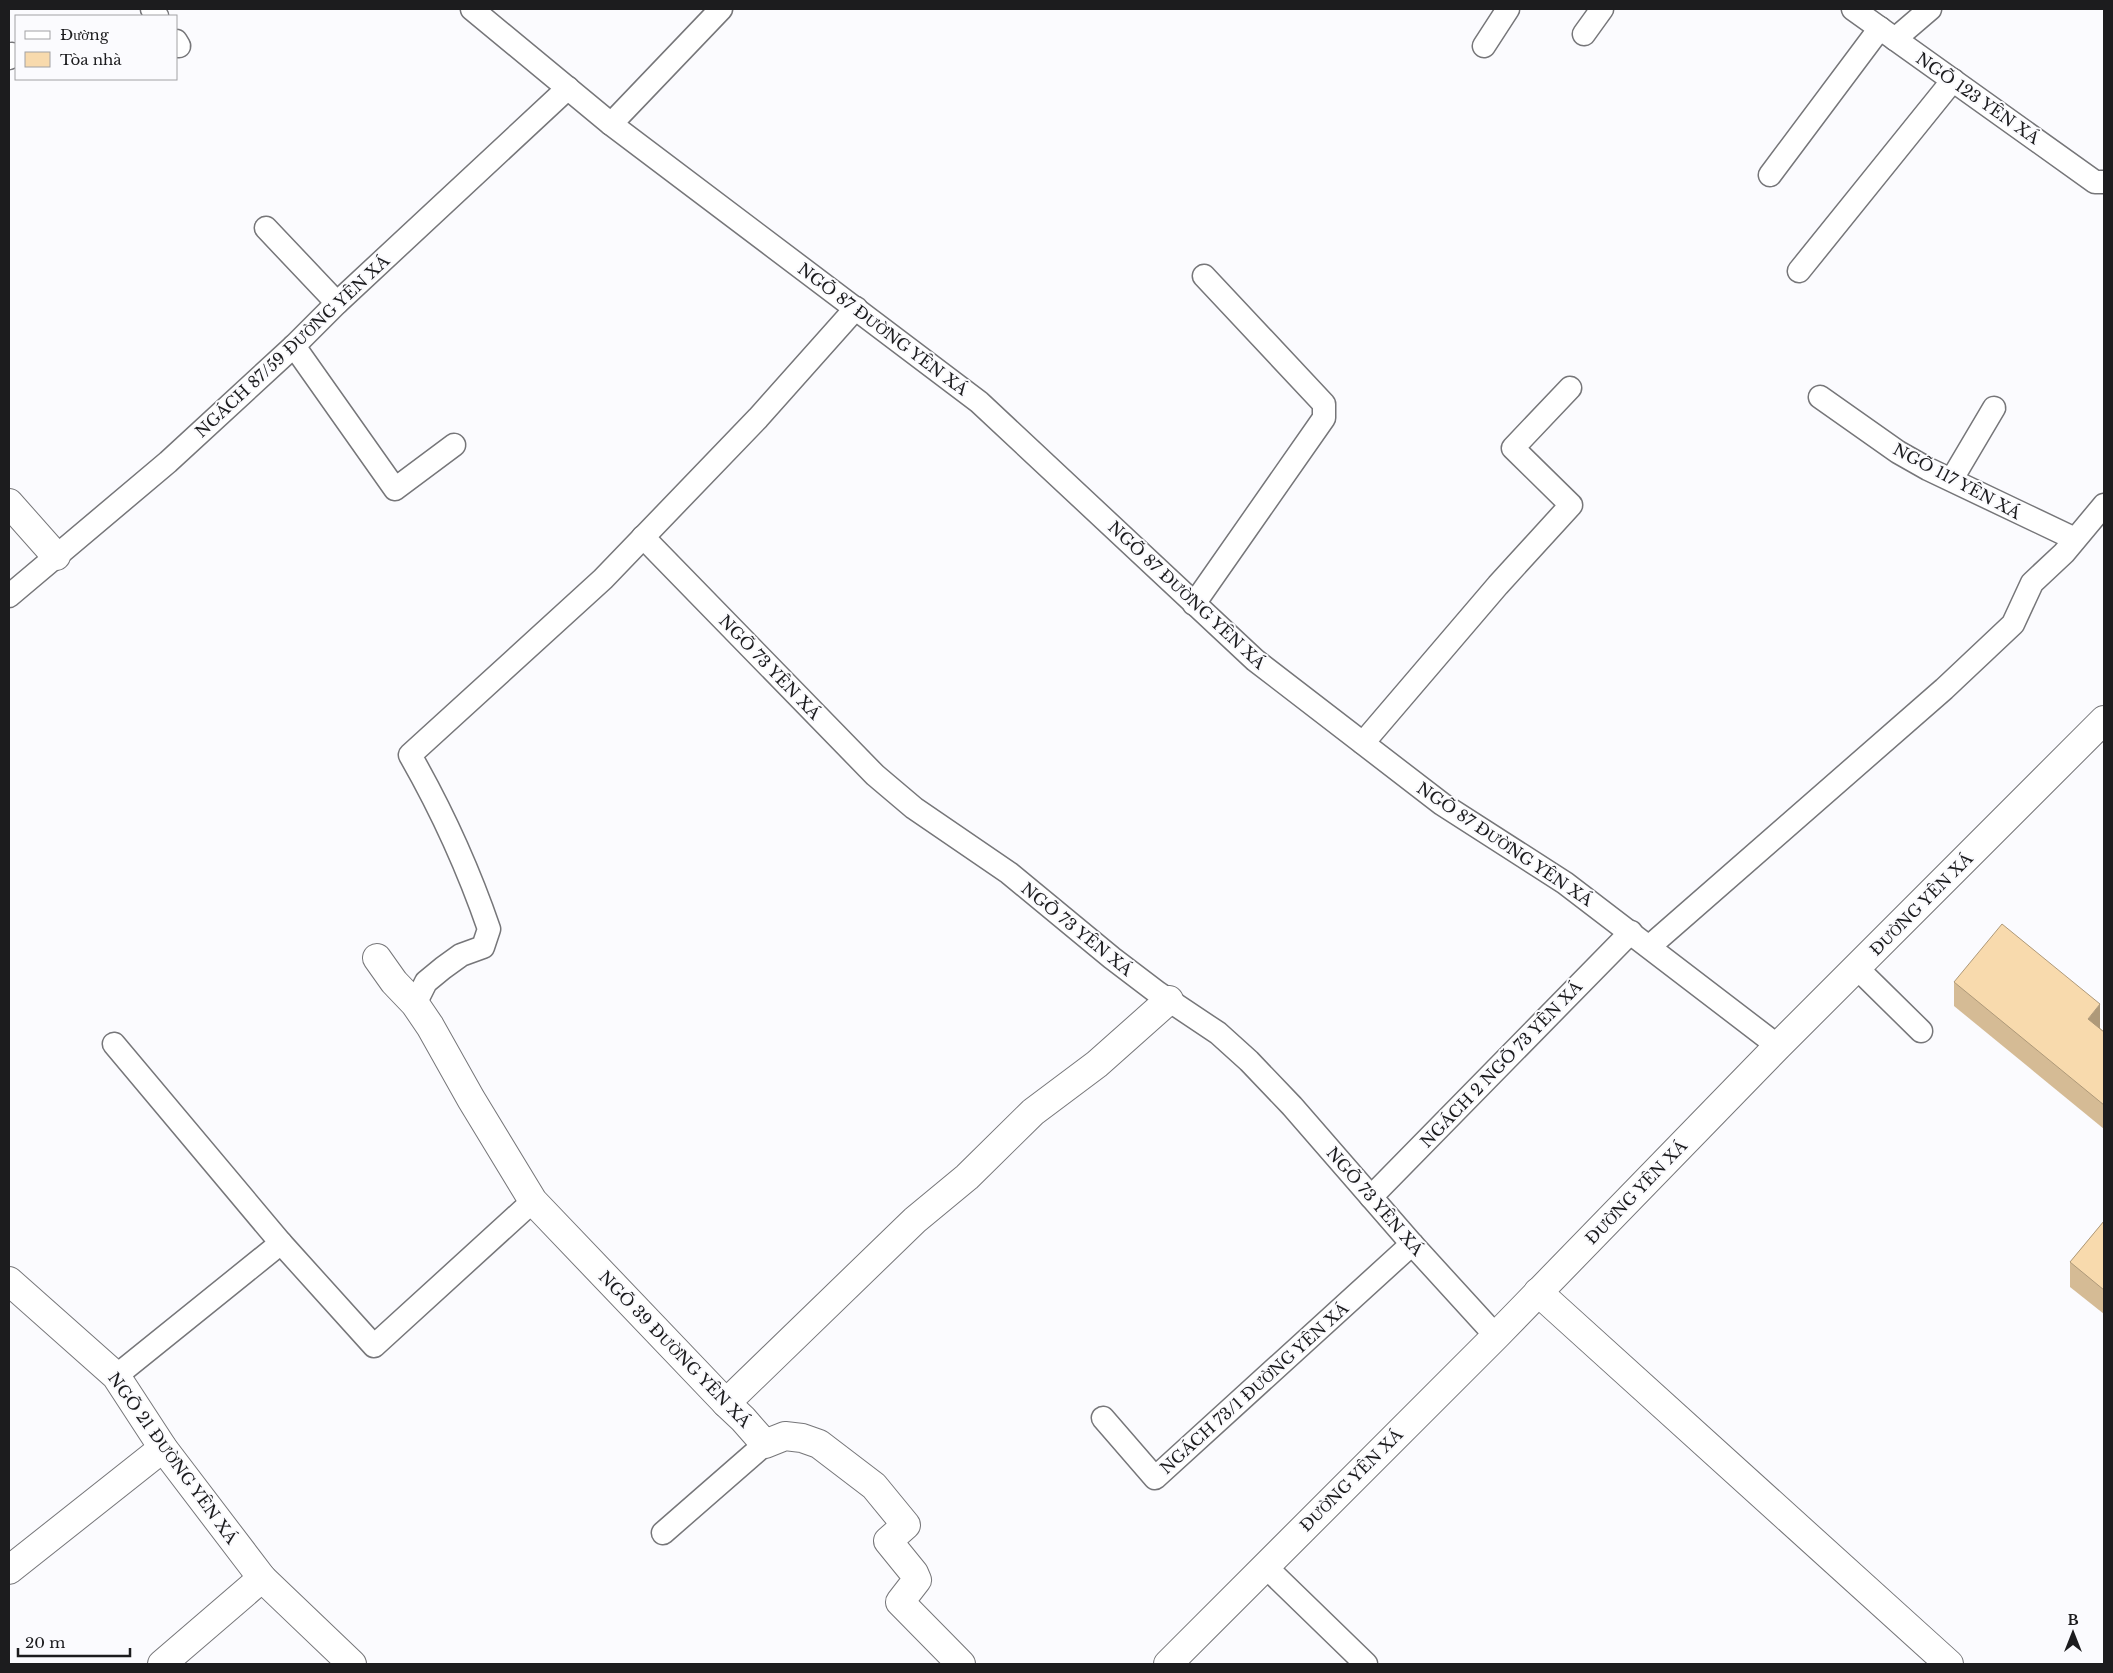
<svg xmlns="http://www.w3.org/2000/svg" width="2113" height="1673" font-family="'Libre Baskerville',serif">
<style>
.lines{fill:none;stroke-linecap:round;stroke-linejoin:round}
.lane-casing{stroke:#767679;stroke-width:25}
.street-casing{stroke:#767679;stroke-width:30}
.secondary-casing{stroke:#767679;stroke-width:30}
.lane{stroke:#fff;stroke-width:22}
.street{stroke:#fff;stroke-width:28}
.secondary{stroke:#fff;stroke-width:28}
.wall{fill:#d5bb95}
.shaded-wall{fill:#ae9979}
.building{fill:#f8daad;stroke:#ae9979}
.labels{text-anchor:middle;stroke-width:4;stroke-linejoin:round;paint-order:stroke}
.street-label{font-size:16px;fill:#1c1c1e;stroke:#fbfbfe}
</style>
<rect width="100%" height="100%" fill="#fbfbfe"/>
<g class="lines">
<g class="lane-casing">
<g id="lane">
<path d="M152,9L157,16"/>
<path d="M472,9L611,124L979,402L1255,660L1442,804L1565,883L1778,1046"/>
<path d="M1853,9L2095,182H2104"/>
<path d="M1584,34L1602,9"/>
<path d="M1895,39L1930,9"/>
<path d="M176,41L179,46"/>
<path d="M1484,46L1508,9"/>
<path d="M9,58L12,54"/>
<path d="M611,124L721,9"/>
<path d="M1770,175L1880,28"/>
<path d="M266,228L337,303"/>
<path d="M1799,271L1953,80"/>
<path d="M294,346L395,489L454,445"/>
<path d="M1820,397L1898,452L1928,469L2075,539"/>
<path d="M1952,479L1994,408"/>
<path d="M643,537L875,775L914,808L1009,873L1112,958L1158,993L1218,1033L1249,1061L1292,1106L1412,1244L1496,1336"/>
<path d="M9,596L168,462L294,346L337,303L568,88"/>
<path d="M1194,604L1324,418V404L1204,276"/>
<path d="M1363,743L1498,585L1571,505L1513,448L1570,388"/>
<path d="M1650,946L1944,689L2013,624L2032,583L2064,553L2104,505"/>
<path d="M1857,968L1921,1031"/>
<path d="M415,1004L426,982L443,968L461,955L483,947L489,929C468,868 442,811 410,755L603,579L758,418L856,308"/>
<path d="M114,1044L281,1243L374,1346L533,1201"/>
<path d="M1371,1197L1631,932"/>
<path d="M116,1376L281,1243"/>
<path d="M1103,1418L1155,1478L1412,1244"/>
<path d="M663,1533L765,1444"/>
<path d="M1265,1566L1366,1664"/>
</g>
</g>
<g class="street-casing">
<g id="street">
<path d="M9,503L56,556"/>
<path d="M377,958L394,982L415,1004L430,1026L471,1099L533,1201L726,1403L743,1419L765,1444L785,1436L802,1438L819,1444L874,1486L906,1525L888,1541L914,1573L917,1580L900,1602L961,1664"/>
<path d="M9,1281L116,1376L163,1448L262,1578L352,1664"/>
<path d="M726,1403L915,1220L967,1177L1033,1112L1097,1064L1169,1000"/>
<path d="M9,1570L163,1448"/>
<path d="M162,1664L262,1578"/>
</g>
</g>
<g class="secondary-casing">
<g id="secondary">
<path d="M1538,1292L1949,1664"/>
<path d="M1168,1664L1496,1336L1778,1046L2104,720"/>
</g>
</g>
<use href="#lane" class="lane"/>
<use href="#street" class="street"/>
<use href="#secondary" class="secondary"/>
</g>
<g class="wall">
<path d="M1954,982L2100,1028L2104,1032V1129L1954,1006Z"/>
<path d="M2104,1221V1314L2070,1287V1262Z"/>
</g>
<path class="shaded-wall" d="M2100,1004V1028L2088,1043V1019Z"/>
<g class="building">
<path d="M2002,924L2100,1004L2088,1019L2104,1032V1105L1954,982Z"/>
<path d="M2104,1221V1290L2070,1262Z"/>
</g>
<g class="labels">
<g class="street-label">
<text transform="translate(1978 98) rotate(35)" y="6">NGÕ 123 YÊN XÁ</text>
<text transform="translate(883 329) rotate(37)" y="6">NGÕ 87 ĐƯỜNG YÊN XÁ</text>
<text transform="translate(292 346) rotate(-43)" y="6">NGÁCH 87/59 ĐƯỜNG YÊN XÁ</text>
<text transform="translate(1957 481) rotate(28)" y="6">NGÕ 117 YÊN XÁ</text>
<text transform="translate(1187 595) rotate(43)" y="6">NGÕ 87 ĐƯỜNG YÊN XÁ</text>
<text transform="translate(770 667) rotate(46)" y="6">NGÕ 73 YÊN XÁ</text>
<text transform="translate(1505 844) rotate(34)" y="6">NGÕ 87 ĐƯỜNG YÊN XÁ</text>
<text transform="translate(1921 904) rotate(-45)" y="6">ĐƯỜNG YÊN XÁ</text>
<text transform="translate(1077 929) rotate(39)" y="6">NGÕ 73 YÊN XÁ</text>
<text transform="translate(1501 1064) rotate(-46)" y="6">NGÁCH 2 NGÕ 73 YÊN XÁ</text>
<text transform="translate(1636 1192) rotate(-46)" y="6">ĐƯỜNG YÊN XÁ</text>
<text transform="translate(1375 1201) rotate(49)" y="6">NGÕ 73 YÊN XÁ</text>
<text transform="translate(675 1349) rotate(46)" y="6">NGÕ 39 ĐƯỜNG YÊN XÁ</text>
<text transform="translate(1254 1388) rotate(-42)" y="6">NGÁCH 73/1 ĐƯỜNG YÊN XÁ</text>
<text transform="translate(173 1458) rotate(54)" y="6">NGÕ 21 ĐƯỜNG YÊN XÁ</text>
<text transform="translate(1351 1480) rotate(-45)" y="6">ĐƯỜNG YÊN XÁ</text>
</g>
</g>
<rect width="2113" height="1673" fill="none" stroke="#1c1c1e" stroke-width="20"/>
<rect x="15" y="15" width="162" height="65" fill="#fbfbfe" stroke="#a2a2a4"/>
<rect x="25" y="31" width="25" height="8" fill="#ffffff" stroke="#a2a2a4"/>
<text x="60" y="40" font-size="15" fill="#1c1c1e">Đường</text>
<rect x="25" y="52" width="25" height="15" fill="#f8daad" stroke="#a2a2a4"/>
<text x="60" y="65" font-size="15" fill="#1c1c1e">Tòa nhà</text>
<g transform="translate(2073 1633)" stroke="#fbfbfe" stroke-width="4" paint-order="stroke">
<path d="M0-4L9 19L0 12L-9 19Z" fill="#1c1c1e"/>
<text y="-8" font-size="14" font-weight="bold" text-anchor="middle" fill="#1c1c1e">B</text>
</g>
<path d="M18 1648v8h112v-8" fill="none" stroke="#1c1c1e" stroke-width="2.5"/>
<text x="25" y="1648" font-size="15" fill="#1c1c1e" stroke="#fbfbfe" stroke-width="4" paint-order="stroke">20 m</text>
</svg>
